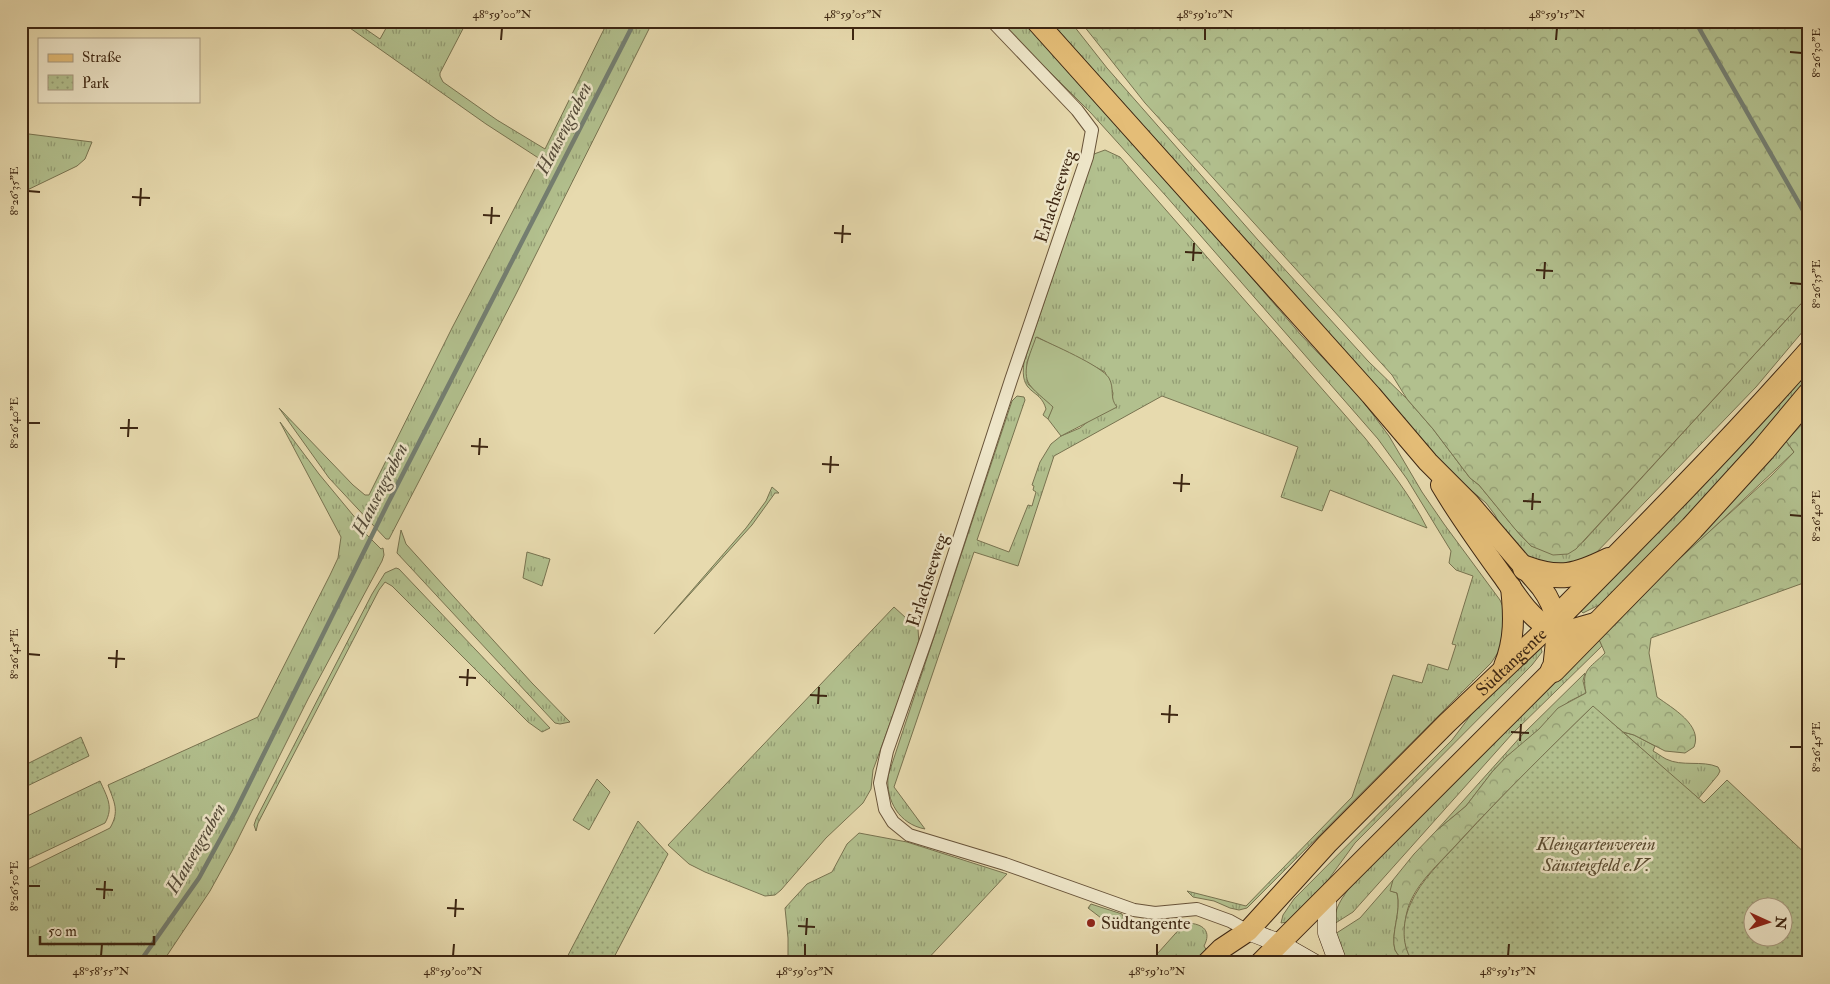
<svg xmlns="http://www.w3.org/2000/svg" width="1830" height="984" font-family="'IM FELL Double Pica',serif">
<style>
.grass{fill:url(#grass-tufts);stroke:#787350}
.forest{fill:url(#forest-crowns);stroke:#787350}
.park{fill:url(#park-dots);stroke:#787350;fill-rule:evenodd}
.pitch{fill:#b2c08e;stroke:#787350}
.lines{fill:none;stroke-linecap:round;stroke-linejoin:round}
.stream{stroke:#747f72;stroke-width:4.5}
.street-casing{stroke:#685339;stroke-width:14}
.secondary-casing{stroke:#3d2612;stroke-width:19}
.primary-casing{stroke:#3d2612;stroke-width:22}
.highway-casing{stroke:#3d2612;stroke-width:26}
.street{stroke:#efe7ca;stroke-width:12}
.secondary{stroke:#efe7ca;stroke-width:18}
.primary{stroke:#e4bd77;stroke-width:20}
.highway{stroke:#e4bd77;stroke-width:24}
.ticks{fill:none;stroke:#3d2612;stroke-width:2}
.poi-dot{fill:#8f2418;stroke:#efe7ca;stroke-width:2}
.labels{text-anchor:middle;stroke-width:5;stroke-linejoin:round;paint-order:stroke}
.street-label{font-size:18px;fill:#3d2612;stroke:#efe7ca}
.park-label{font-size:18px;font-style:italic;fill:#5a4c31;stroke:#efe7ca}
.poi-label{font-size:18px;fill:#3d2612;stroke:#efe7ca;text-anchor:start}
.water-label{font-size:19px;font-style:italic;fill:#544b3a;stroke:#efe7ca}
.neatline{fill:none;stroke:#3d2612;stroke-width:2}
.ticks-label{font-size:12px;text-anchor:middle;fill:#3d2612}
</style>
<defs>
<pattern id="grass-tufts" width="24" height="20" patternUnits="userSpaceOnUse" patternTransform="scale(1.25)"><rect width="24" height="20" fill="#b2c08e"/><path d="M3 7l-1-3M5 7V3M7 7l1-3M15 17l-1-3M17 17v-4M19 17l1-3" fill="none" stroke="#929c73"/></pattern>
<pattern id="forest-crowns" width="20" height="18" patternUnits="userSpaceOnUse" patternTransform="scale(1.25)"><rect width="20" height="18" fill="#b2c08e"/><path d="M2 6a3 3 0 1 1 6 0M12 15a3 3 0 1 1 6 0" fill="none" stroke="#929c73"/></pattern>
<pattern id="park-dots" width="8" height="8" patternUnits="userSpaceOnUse" patternTransform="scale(1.25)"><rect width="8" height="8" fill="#b2c08e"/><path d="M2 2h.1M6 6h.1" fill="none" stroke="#929c73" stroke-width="1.8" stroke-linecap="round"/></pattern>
</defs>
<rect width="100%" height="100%" fill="#e7daae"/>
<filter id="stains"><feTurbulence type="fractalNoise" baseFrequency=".004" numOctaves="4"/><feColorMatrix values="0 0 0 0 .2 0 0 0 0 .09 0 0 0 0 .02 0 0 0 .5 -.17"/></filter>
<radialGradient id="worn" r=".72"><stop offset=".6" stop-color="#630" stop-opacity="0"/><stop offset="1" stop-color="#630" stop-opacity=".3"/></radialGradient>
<g class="grass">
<path d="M340,21H354L380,39L390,21H467L440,73V76L443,82L497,120L545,149L608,21H653L515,296L389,539H386L329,478L279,408L353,485L365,495H369L452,328L540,159L486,124Z"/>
<path d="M999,21H1023L1195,212L1301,335L1359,396L1389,436L1422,492L1444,524L1500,600L1504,609L1506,629L1499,651L1491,663L1247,908L1239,910L1230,908L1214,901L1193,897L1187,891L1246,906L1352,797L1393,675L1422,683L1428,664L1448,670L1456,645L1452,644L1473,576L1456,570L1449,563L1451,551L1407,479L1378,439L1166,196L1090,112Z"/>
<path d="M1050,21H1070L1107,68L1258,240L1368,361L1407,399L1433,429L1470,478L1479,485L1521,536L1531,546L1541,549L1583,542L1809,295V324L1756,387L1592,557L1580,565L1532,563L1505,535L1495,515L1486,503L1452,474L1339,345Z"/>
<path d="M21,133L92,142L85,159L77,166L21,193Z"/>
<path d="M1105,150L1120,157L1138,178L1365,438C1388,467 1411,496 1427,528L1330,490L1322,511L1281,497L1298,447L1162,396L1054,456L1018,566L974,552L894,787L925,829C899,824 886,801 888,776L1012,401L1017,396L1024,397L1025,400L977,540L1009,552L1028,505L1032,506L1036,492L1033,490L1034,486L1032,485L1040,462L1051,444L1061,436L1080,428L1112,402L1113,393L1105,372L1037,337L1027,362L1028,384L1054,407L1048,419L1043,415L1046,409C1040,387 1019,396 1024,362L1094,154Z"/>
<path d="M1809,366V379L1728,475L1603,603L1583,613L1581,611Z"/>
<path d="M280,422L319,474L367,532L366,534L381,549L383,548L384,555L382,561L308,699L232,851L210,891L162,963H21V872L110,828C120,811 114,802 108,785L258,717L330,575L338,558L341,537Z"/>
<path d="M1786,441L1794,452L1708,533L1657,579Z"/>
<path d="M772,487L779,493H775L752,525L654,634L746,528L766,501Z"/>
<path d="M401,530L406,544L532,683L570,722L560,724L555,723L397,553Z"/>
<path d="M527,552L550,559L542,586L523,578Z"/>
<path d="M396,568L399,569L550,728L542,732L528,722L392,586L385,582L379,590L258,823L256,831L254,825L256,819L372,594L385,573Z"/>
<path d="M894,607L918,629L919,644L873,770L871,789L863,803L826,838L781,890L775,895L765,896L705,872L689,864L668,845Z"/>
<path d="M1598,637L1602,646L1512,734L1353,912L1334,924C1334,905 1348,889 1360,876Z"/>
<path d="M1539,647L1541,648L1542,652L1532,665L1355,843L1328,880L1287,922L1281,923L1283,915L1294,899L1452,740L1483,699Z"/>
<path d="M1585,673L1583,681L1586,693L1568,702L1523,744L1506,757L1492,772L1466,806L1436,831L1523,734Z"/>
<path d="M1623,732L1634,735L1655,746L1653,751C1657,753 1662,757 1666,759C1682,767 1702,760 1718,767L1720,771L1718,775L1698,799Z"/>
<path d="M597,779L610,792L589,830L573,820Z"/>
<path d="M100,781C107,797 114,807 105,823L21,863V819Z"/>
<path d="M859,833L907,842L1007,874L924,963H788V938L785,908L807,884L832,872L847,844Z"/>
<path d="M1393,880L1391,891L1397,893C1402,911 1390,934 1395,950C1397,954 1402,959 1405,963H1349L1343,955L1335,934L1360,918Z"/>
<path d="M1091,904L1122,914L1124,921L1121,923L1105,921L1088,908Z"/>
<path d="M1188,923C1203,924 1212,931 1204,946L1207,951L1198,963H1149L1183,925Z"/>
</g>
<g class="forest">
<path d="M1080,21H1809V295L1576,549L1568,554L1553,555L1531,546L1515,529L1479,485L1470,478L1433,429L1407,399L1392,375L1145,103Z"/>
<path d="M1809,417V581L1651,638L1649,653L1657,697C1672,708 1703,725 1694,747L1685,753L1665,751L1634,735L1623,732L1592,707C1546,752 1500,797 1456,845C1439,864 1416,883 1408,908C1403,925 1402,949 1414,963H1405C1402,959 1397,954 1395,950C1390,934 1402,911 1397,893L1390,891L1393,880L1414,854L1436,831L1466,806L1492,772L1506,757L1539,729L1558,708L1586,693C1581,669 1589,669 1605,653L1598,637L1657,579L1771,476L1794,452L1786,441Z"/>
</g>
<g class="park">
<path d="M1593,706L1704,803L1727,780L1809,857V963H1414C1401,947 1402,923 1410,905C1421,879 1443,860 1461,840C1504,793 1548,750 1593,706ZM1752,906H1782V936H1752Z"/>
<path d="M81,737L89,756L21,789V767Z"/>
<path d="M638,821L668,854L611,963H564Z"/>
</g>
<path class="pitch" d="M1036,337C1051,344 1102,366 1109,378C1115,389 1109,398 1117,407L1061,436L1048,419L1053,407C1047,401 1031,389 1028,382C1022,368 1032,350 1036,337Z"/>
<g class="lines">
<g class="stream">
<path d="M1695,21L1808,219"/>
<path d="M139,963L199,878L235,812L387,505L635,21"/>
</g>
<g class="street-casing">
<path id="street" d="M992,21L1077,110L1092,130L1087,157L1011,380L928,634L887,751L880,783L885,809L893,822L909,835L1005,864L1134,910L1155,913L1197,909L1230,921L1248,931"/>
</g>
<g class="secondary-casing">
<g id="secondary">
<path d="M1327,896V933L1338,963"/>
<path d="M1248,931L1279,943L1314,963"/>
</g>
</g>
<g class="primary-casing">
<g id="primary">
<path d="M1036,21L1371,395L1428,462L1469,503L1541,587C1563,617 1556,635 1553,670L1260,963"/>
<path d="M1504,666C1515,640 1514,615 1511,587"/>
<path id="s1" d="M1207,963L1221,949L1248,931L1327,844L1446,724L1548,627C1528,616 1515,593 1502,575C1481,546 1460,517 1441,485"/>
</g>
</g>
<g class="highway-casing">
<g id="highway">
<path d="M1525,568C1560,581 1576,576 1609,560"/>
<path d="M1595,625L1574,631L1548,627C1637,537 1725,448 1809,353"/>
<path d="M1553,670L1692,528L1763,450L1809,395"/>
</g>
</g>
<use href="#street" class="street"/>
<use href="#secondary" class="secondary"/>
<use href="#primary" class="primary"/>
<use href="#highway" class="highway"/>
</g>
<path class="ticks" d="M501,40L502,28M853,40V28M1205,40V28M1556,40L1557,28M1790,52L1802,53M28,191L40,192M132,197L150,198M140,206L141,188M483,215L500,216M491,224L492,207M834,233L851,234M842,243L843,225M1185,252L1202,253M1193,261L1194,243M1536,270L1553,271M1544,279L1545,262M1790,283L1802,284M28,423H40M120,428H138M128,437L129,419M471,446L488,447M479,455L480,438M822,464L839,465M830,473L831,456M1173,483L1190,484M1181,492L1182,474M1523,501L1541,502M1532,510L1533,493M1790,515L1802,516M28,654L40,655M108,658L125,659M116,668L117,650M459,677L476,678M467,686L468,669M810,695L827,696M818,704L819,687M1161,714L1178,715M1169,723L1170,705M1511,732L1529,733M1520,741L1521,724M1790,747H1802M28,886H40M96,889L113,890M104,899L105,881M447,908L464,909M455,917L456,899M798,926L815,927M806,935L807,918M101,956L102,944M453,956L454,944M805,956V944M1157,956V944M1508,956L1509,944"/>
<circle class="poi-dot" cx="1091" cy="923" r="5"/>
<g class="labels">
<g class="street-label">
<text transform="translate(1055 196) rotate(-72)" y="6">Erlachseeweg</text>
<text transform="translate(927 580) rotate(-72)" y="6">Erlachseeweg</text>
<text dy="6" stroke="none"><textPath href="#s1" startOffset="429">Südtangente</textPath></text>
</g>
<g class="park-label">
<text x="1596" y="850">Kleingartenverein<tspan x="1596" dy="21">Säusteigfeld e.V.</tspan></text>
</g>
<g class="poi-label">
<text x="1101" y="929">Südtangente</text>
</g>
<g class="water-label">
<text transform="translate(563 128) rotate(-63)" y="7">Hausengraben</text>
<text transform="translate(379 489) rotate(-63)" y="7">Hausengraben</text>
<text transform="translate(195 848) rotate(-60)" y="7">Hausengraben</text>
</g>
</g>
<rect width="1830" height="984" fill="none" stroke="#e7daae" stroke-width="55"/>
<rect x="38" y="38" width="162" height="65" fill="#efe7ca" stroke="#a89a80"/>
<rect x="48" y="54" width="25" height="8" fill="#e4bd77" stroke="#a89a80"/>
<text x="82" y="62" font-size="15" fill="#3d2612">Straße</text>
<rect x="48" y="75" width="25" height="15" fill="url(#park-dots)" stroke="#a89a80"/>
<text x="82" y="88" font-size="15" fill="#3d2612">Park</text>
<g transform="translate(1768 922) rotate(93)"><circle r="24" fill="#efe7ca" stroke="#a89a80"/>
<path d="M0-4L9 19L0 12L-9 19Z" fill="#8f2418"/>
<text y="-8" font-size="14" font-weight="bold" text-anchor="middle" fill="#3d2612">N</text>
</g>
<path d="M40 936v8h114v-8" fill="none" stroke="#3d2612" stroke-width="2.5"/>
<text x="48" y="936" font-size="15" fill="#3d2612" stroke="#efe7ca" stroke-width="4" paint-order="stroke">50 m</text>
<rect x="28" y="28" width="1774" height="928" class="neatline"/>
<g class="ticks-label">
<text x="502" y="18">48°59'00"N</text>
<text x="853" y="18">48°59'05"N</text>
<text x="1205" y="18">48°59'10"N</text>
<text x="1557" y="18">48°59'15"N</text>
<text transform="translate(1816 53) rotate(-90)" y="4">8°26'30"E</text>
<text transform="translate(14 191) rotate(-90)" y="4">8°26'35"E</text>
<text transform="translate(1816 284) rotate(-90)" y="4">8°26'35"E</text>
<text transform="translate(14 423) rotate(-90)" y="4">8°26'40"E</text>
<text transform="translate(1816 516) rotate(-90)" y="4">8°26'40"E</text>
<text transform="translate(14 654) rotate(-90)" y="4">8°26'45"E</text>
<text transform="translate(1816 747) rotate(-90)" y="4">8°26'45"E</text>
<text transform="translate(14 886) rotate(-90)" y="4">8°26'50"E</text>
<text x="101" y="975">48°58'55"N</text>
<text x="453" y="975">48°59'00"N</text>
<text x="805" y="975">48°59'05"N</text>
<text x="1157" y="975">48°59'10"N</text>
<text x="1508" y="975">48°59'15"N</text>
</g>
<rect width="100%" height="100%" filter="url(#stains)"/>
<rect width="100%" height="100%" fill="url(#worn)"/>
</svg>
